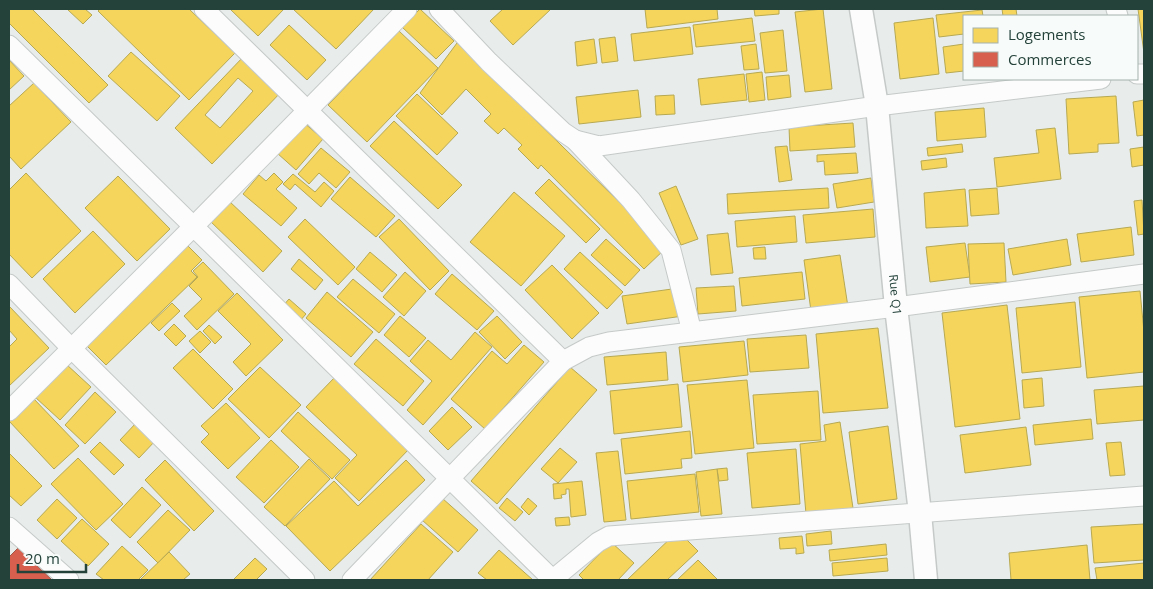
<svg xmlns="http://www.w3.org/2000/svg" width="1153" height="589" font-family="'Open Sans',sans-serif">
<style>
.homes{fill:#f6d55c;stroke:#b7a952;fill-rule:evenodd}
.shops{fill:#d6604d;stroke:#a15747}
.lines{fill:none;stroke-linecap:round;stroke-linejoin:round}
.minor-casing{stroke:#c5cac8;stroke-width:21}
.tertiary-casing{stroke:#c5cac8;stroke-width:25}
.minor{stroke:#fcfcfc;stroke-width:19}
.tertiary{stroke:#fcfcfc;stroke-width:22}
.labels{text-anchor:middle;stroke-width:5;stroke-linejoin:round;paint-order:stroke}
.street-label{font-size:12px;fill:#24423a;stroke:#f7fbf9}
</style>
<rect width="100%" height="100%" fill="#e8edeb"/>
<g class="homes">
<path d="M9,9H32L108,85L89,103L9,23Z"/>
<path d="M67,9H85L92,15L83,24Z"/>
<path d="M100,9H189L235,53L189,100L98,11Z"/>
<path d="M230,9H284L258,36Z"/>
<path d="M293,9H374L336,49Z"/>
<path d="M420,9L454,41L436,59L402,27Z"/>
<path d="M503,9H551L513,45L490,21Z"/>
<path d="M645,9H717L718,19L647,28Z"/>
<path d="M754,9H779V14L755,16Z"/>
<path d="M823,9L832,89L805,92L795,12Z"/>
<path d="M1002,9H1016L1017,16H1003Z"/>
<path d="M1138,9H1144V53Z"/>
<path d="M982,10L983,16H964V34L939,37L936,15Z"/>
<path d="M752,18L755,41L696,47L693,25Z"/>
<path d="M933,18L939,74L900,79L894,23Z"/>
<path d="M289,25L326,60L307,80L270,45Z"/>
<path d="M690,27L693,54L634,61L631,34Z"/>
<path d="M783,30L787,71L765,73L760,33Z"/>
<path d="M399,31L438,68L367,142L328,105Z"/>
<path d="M615,37L618,61L602,63L599,39Z"/>
<path d="M594,39L597,63L577,66L575,42Z"/>
<path d="M457,43L666,248L644,269L541,165L538,169L518,149L522,145L504,128L498,134L484,121L491,114L466,89L442,115L420,93Z"/>
<path d="M756,44L759,69L744,70L741,46Z"/>
<path d="M964,44V71L946,73L943,47Z"/>
<path d="M131,52L180,96L157,121L108,76Z"/>
<path d="M245,55L283,90L212,164L175,128ZM238,78L253,91L220,128L205,115Z"/>
<path d="M9,60L24,76L9,90Z"/>
<path d="M762,72L765,100L749,102L746,74Z"/>
<path d="M744,74L747,100L701,105L698,79Z"/>
<path d="M789,75L791,97L768,100L766,77Z"/>
<path d="M34,83L71,122L21,169L9,156V106Z"/>
<path d="M638,90L641,117L579,124L576,97Z"/>
<path d="M417,94L458,133L437,155L396,116Z"/>
<path d="M674,95L675,114L656,115L655,96Z"/>
<path d="M1116,96L1119,143L1098,144V152L1069,154L1066,99Z"/>
<path d="M1144,100V135L1137,136L1133,102Z"/>
<path d="M984,108L986,137L937,141L935,112Z"/>
<path d="M394,121L462,185L438,209L370,146Z"/>
<path d="M303,122L323,139L296,170L277,153Z"/>
<path d="M853,123L855,147L790,151L789,127Z"/>
<path d="M1055,128L1061,179L997,187L994,158L1039,153L1036,130Z"/>
<path d="M962,144L963,152L928,156L927,148Z"/>
<path d="M787,146L792,180L779,182L775,147Z"/>
<path d="M1144,147V165L1132,167L1130,149Z"/>
<path d="M321,148L350,172L336,188L319,173L309,184L298,174Z"/>
<path d="M856,153L858,173L825,175L824,161L817,162V155Z"/>
<path d="M946,158L947,167L922,170L921,161Z"/>
<path d="M26,173L81,231L32,278L9,254V190Z"/>
<path d="M274,173L283,182L276,189L297,208L281,226L243,194L259,175L266,181Z"/>
<path d="M293,174L315,192L324,182L334,191L321,207L295,184L290,190L283,184Z"/>
<path d="M118,176L170,229L137,261L85,208Z"/>
<path d="M350,177L395,216L376,237L331,199Z"/>
<path d="M871,178L874,202L837,208L833,184Z"/>
<path d="M549,179L600,229L586,243L535,193Z"/>
<path d="M676,186L698,239L681,245L659,193Z"/>
<path d="M828,188L829,208L728,214L727,194Z"/>
<path d="M997,188L999,214L971,216L969,190Z"/>
<path d="M965,189L968,226L926,228L924,193Z"/>
<path d="M514,192L565,236L521,286L470,242Z"/>
<path d="M1142,200L1144,234L1138,235L1134,201Z"/>
<path d="M229,201L282,251L263,272L210,221Z"/>
<path d="M873,209L875,237L806,243L803,215Z"/>
<path d="M795,216L797,242L737,247L735,221Z"/>
<path d="M305,219L355,267L338,285L288,237Z"/>
<path d="M399,219L449,271L430,290L379,237Z"/>
<path d="M1131,227L1134,255L1081,262L1077,234Z"/>
<path d="M93,231L125,264L75,313L43,279Z"/>
<path d="M728,233L733,273L711,275L707,235Z"/>
<path d="M606,239L640,270L625,286L591,255Z"/>
<path d="M1067,239L1071,265L1013,275L1008,249Z"/>
<path d="M965,243L970,277L930,282L926,247Z"/>
<path d="M1004,243L1006,282L970,284L968,244Z"/>
<path d="M187,245L202,260L191,271L197,277L106,365L85,344Z"/>
<path d="M765,247L766,259H754L753,248Z"/>
<path d="M370,252L397,275L382,292L356,269Z"/>
<path d="M580,252L623,292L607,309L564,269Z"/>
<path d="M840,255L848,307L811,311L804,260Z"/>
<path d="M299,259L323,280L315,290L291,269Z"/>
<path d="M203,262L234,294L197,330L184,316L202,299L189,286L198,277L193,271Z"/>
<path d="M552,265L599,313L572,339L525,290Z"/>
<path d="M405,272L426,291L404,316L383,297Z"/>
<path d="M802,272L805,299L742,306L739,278Z"/>
<path d="M452,274L494,311L477,330L435,294Z"/>
<path d="M353,279L395,314L379,333L337,297Z"/>
<path d="M734,286L736,311L698,314L696,288Z"/>
<path d="M679,288L683,316L627,324L622,296Z"/>
<path d="M1140,291L1144,332V372L1087,378L1079,297Z"/>
<path d="M327,292L373,332L351,357L306,318Z"/>
<path d="M237,293L283,340L246,376L233,362L251,344L218,311Z"/>
<path d="M289,299L306,314L299,322L282,307Z"/>
<path d="M1075,302L1081,367L1022,373L1016,308Z"/>
<path d="M172,303L180,311L159,331L151,323Z"/>
<path d="M1007,305L1020,419L955,427L942,313Z"/>
<path d="M9,306L49,348L9,386V347L17,339L9,330Z"/>
<path d="M400,316L426,338L409,357L384,335Z"/>
<path d="M497,316L522,342L505,359L479,332Z"/>
<path d="M174,324L186,336L176,346L164,334Z"/>
<path d="M209,325L222,337L215,344L203,331Z"/>
<path d="M878,328L888,408L823,413L816,334Z"/>
<path d="M200,331L211,342L200,353L189,341Z"/>
<path d="M475,332L492,347L423,425L407,410L432,381L410,361L428,340L451,360Z"/>
<path d="M806,335L809,368L750,372L747,339Z"/>
<path d="M376,339L424,381L403,406L354,364Z"/>
<path d="M744,341L748,375L683,382L679,347Z"/>
<path d="M524,345L544,362L485,429L451,399L492,351L507,364Z"/>
<path d="M193,349L233,389L213,409L173,368Z"/>
<path d="M666,352L668,380L607,385L604,357Z"/>
<path d="M66,364L91,387L60,420L35,397Z"/>
<path d="M260,367L301,405L269,438L228,399Z"/>
<path d="M570,367L597,390L497,504L471,481Z"/>
<path d="M335,377L410,448L359,501L335,478L357,455L306,407Z"/>
<path d="M1042,378L1044,406L1024,408L1022,380Z"/>
<path d="M747,380L754,448L695,454L687,385Z"/>
<path d="M678,384L682,427L614,434L610,391Z"/>
<path d="M1144,386V420L1097,424L1094,390Z"/>
<path d="M818,391L821,440L757,444L753,395Z"/>
<path d="M95,392L116,412L85,444L65,425Z"/>
<path d="M33,398L79,446L54,469L9,421Z"/>
<path d="M226,403L260,438L228,469L201,442L209,434L201,426Z"/>
<path d="M452,407L472,427L448,450L429,431Z"/>
<path d="M298,412L350,460L332,479L281,431Z"/>
<path d="M1091,419L1093,439L1035,445L1033,425Z"/>
<path d="M137,422L156,440L139,458L120,440Z"/>
<path d="M840,422L853,508L806,514L800,444L826,441L824,425Z"/>
<path d="M888,426L897,499L858,504L849,432Z"/>
<path d="M1026,427L1031,465L965,473L960,435Z"/>
<path d="M690,431L692,458L681,459L682,468L625,474L621,439Z"/>
<path d="M271,440L299,467L264,503L236,477Z"/>
<path d="M100,442L124,465L114,475L90,452Z"/>
<path d="M1121,442L1125,475L1110,476L1106,443Z"/>
<path d="M560,448L577,462L558,483L541,469Z"/>
<path d="M796,449L800,504L752,508L747,453Z"/>
<path d="M618,451L626,520L604,522L596,453Z"/>
<path d="M9,453L42,486L21,506L9,495Z"/>
<path d="M78,458L123,504L96,530L51,484Z"/>
<path d="M309,459L330,479L285,526L264,507Z"/>
<path d="M165,460L214,511L194,531L145,480Z"/>
<path d="M406,460L425,480L330,571L286,526L334,481L358,506Z"/>
<path d="M727,468L728,480L719,481L717,469Z"/>
<path d="M717,469L722,514L701,516L696,472Z"/>
<path d="M695,474L699,512L631,519L627,481Z"/>
<path d="M582,481L586,515L571,517L569,489H566V494L561,495L562,498L554,499L553,484Z"/>
<path d="M142,487L161,505L130,538L111,520Z"/>
<path d="M442,498L478,530L458,552L422,520Z"/>
<path d="M507,498L523,512L515,521L499,508Z"/>
<path d="M528,498L537,506L529,515L521,507Z"/>
<path d="M57,499L77,518L57,539L37,520Z"/>
<path d="M168,510L190,530L158,563L137,542Z"/>
<path d="M569,517L570,525L556,526L555,518Z"/>
<path d="M82,519L109,544L88,566L61,541Z"/>
<path d="M421,524L453,552L428,580H370Z"/>
<path d="M1144,524V560L1094,563L1091,527Z"/>
<path d="M678,531L698,551L667,580H627Z"/>
<path d="M831,531L832,544L807,546L806,534Z"/>
<path d="M802,536L804,553L796,554V548L780,549L779,538Z"/>
<path d="M611,542L634,563L618,580H584L579,575Z"/>
<path d="M886,544L887,555L830,561L829,550Z"/>
<path d="M1087,545L1090,580H1011L1009,553Z"/>
<path d="M122,546L148,570L138,580H104L96,574Z"/>
<path d="M499,550L533,580H487L478,573Z"/>
<path d="M169,552L190,574L183,580H140Z"/>
<path d="M255,558L267,569L256,580H233Z"/>
<path d="M887,558L888,571L833,576L832,563Z"/>
<path d="M698,560L718,580H677Z"/>
<path d="M1144,563V580H1097L1095,568Z"/>
</g>
<path class="shops" d="M18,548L52,580H9V557Z"/>
<g class="lines">
<g class="minor-casing">
<g id="minor">
<path d="M204,9L563,361"/>
<path d="M439,9L489,62L563,132L575,140L631,200L671,250L692,332"/>
<path d="M1116,9L1118,16"/>
<path d="M9,45L553,580"/>
<path d="M1137,74H1144"/>
<path d="M575,140L599,146L877,106L1101,79"/>
<path d="M9,284L71,348L305,580"/>
<path d="M9,411L193,227L407,9"/>
<path d="M9,527L69,580"/>
<path d="M352,580L563,361L589,347L609,342L896,307L1144,274"/>
<path d="M552,580L598,542L609,536L1144,496"/>
</g>
</g>
<g class="tertiary-casing">
<g id="tertiary">
<path id="s1" d="M861,9L877,106L896,307L920,513L926,580"/>
</g>
</g>
<use href="#minor" class="minor"/>
<use href="#tertiary" class="tertiary"/>
</g>
<g class="labels">
<g class="street-label">
<text dy="4" stroke="none"><textPath href="#s1" startOffset="288">Rue Q1</textPath></text>
</g>
</g>
<rect width="1153" height="589" fill="none" stroke="#24423a" stroke-width="20"/>
<rect x="963" y="15" width="175" height="65" fill="#f7fbf9" stroke="#a3b1ad"/>
<rect x="973" y="28" width="25" height="15" fill="#f6d55c" stroke="#a3b1ad"/>
<text x="1008" y="40" font-size="15" fill="#24423a">Logements</text>
<rect x="973" y="52" width="25" height="15" fill="#d6604d" stroke="#a3b1ad"/>
<text x="1008" y="65" font-size="15" fill="#24423a">Commerces</text>
<path d="M18 564v8h68v-8" fill="none" stroke="#24423a" stroke-width="2.5"/>
<text x="25" y="564" font-size="15" fill="#24423a" stroke="#f7fbf9" stroke-width="4" paint-order="stroke">20 m</text>
</svg>
